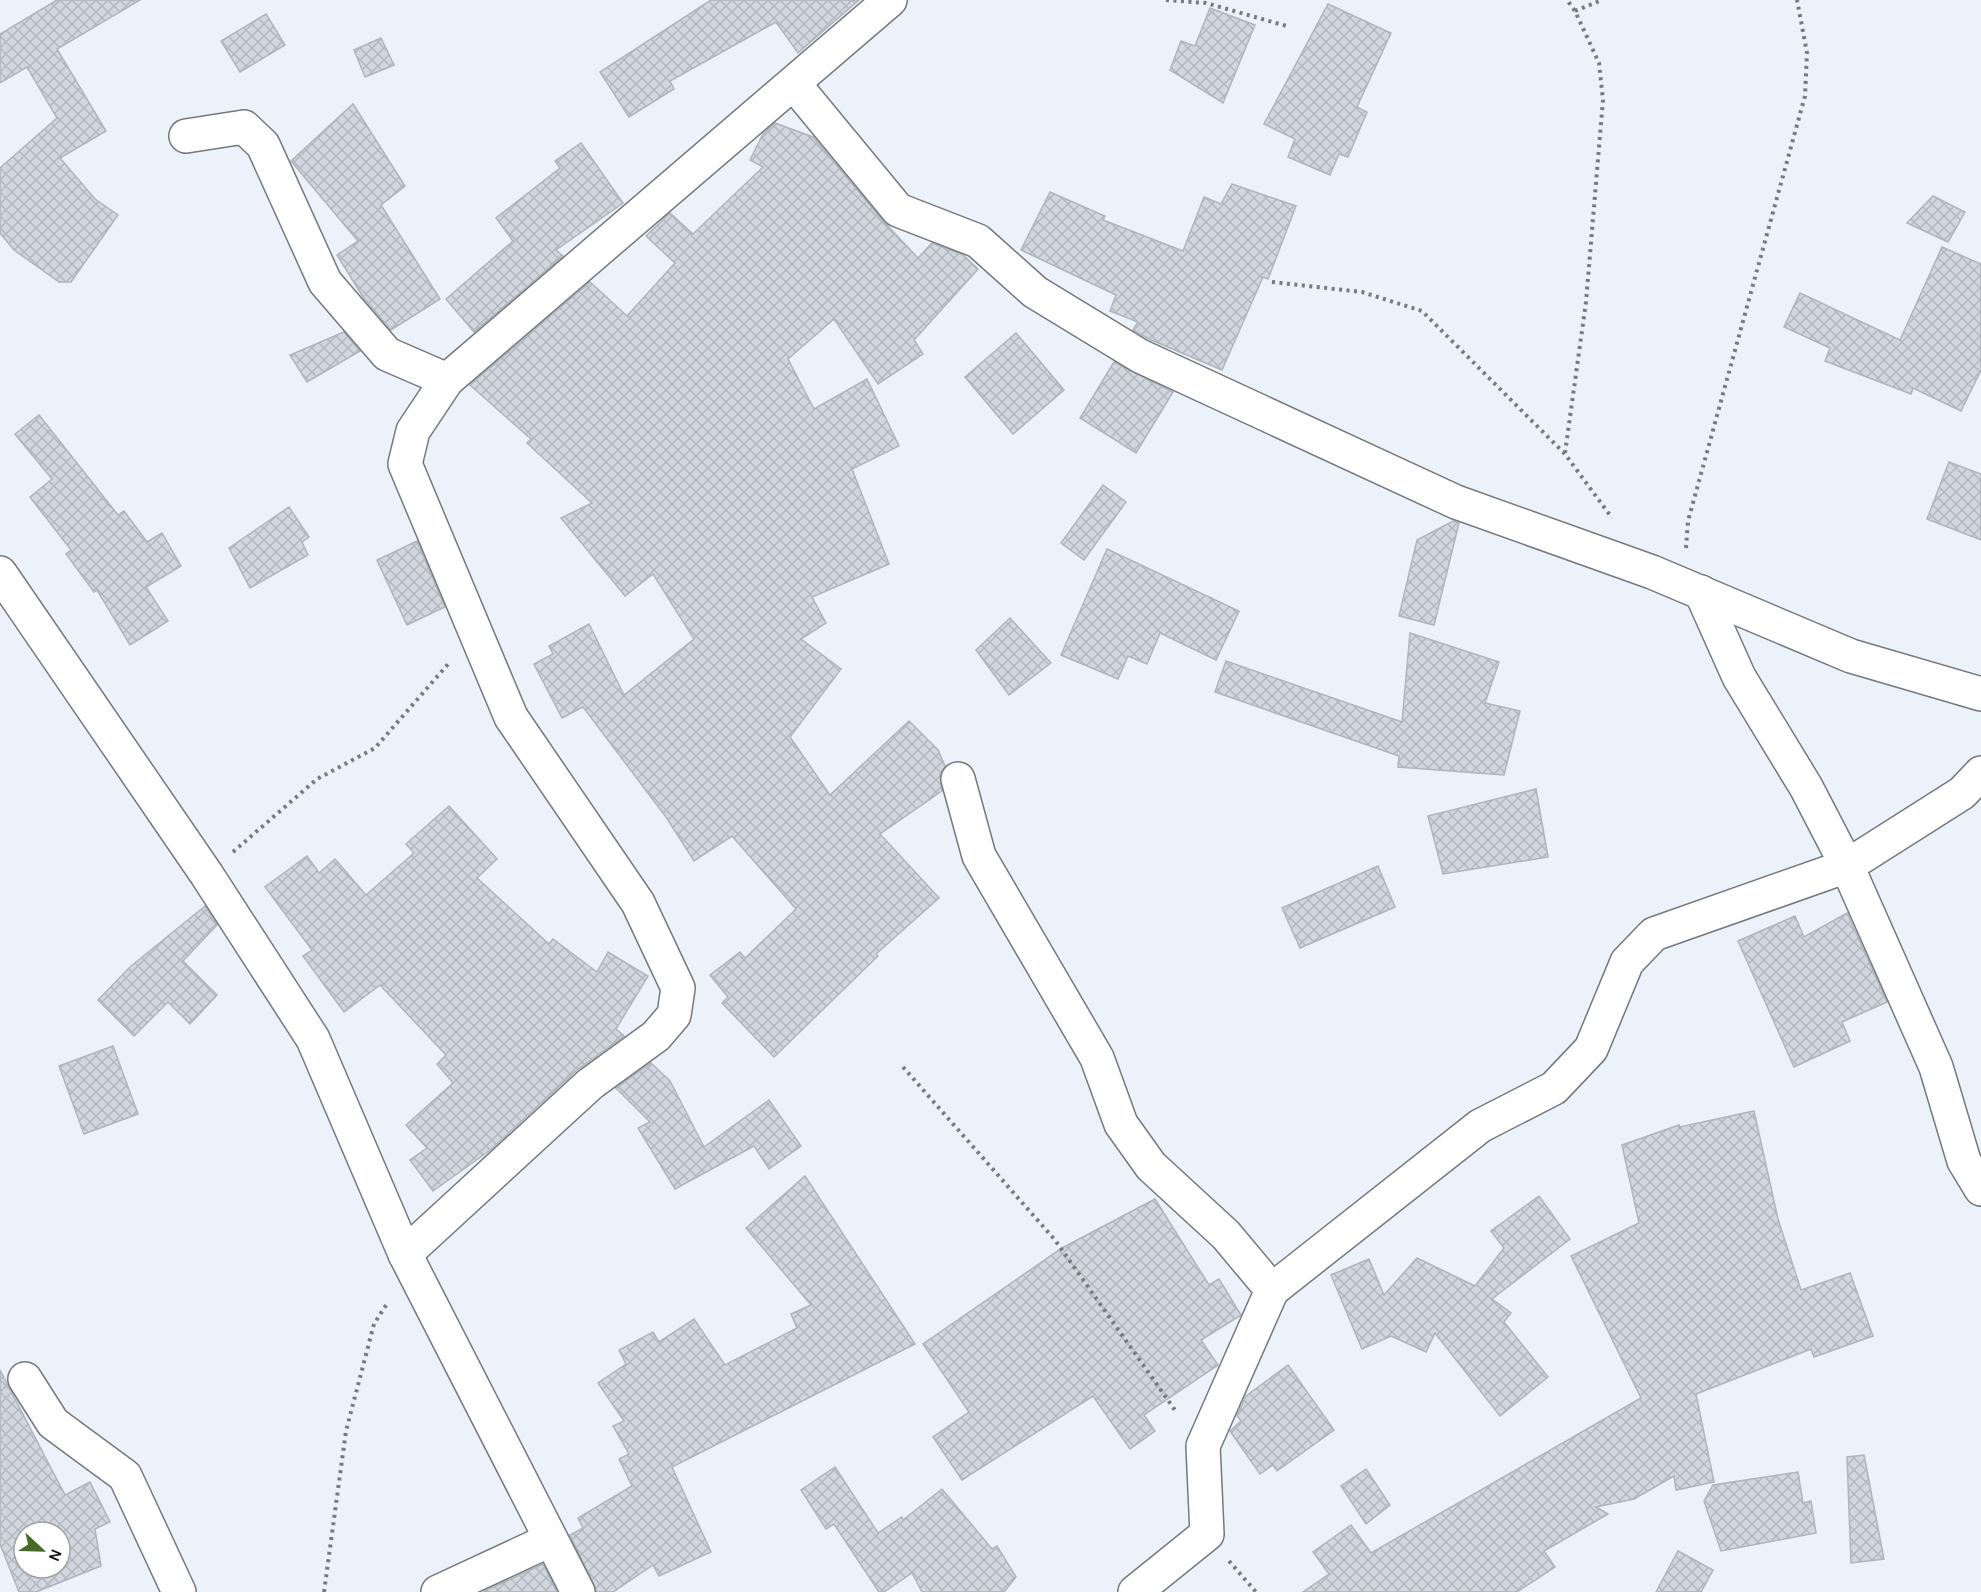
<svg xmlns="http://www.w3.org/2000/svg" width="1981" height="1592" font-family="Karla,sans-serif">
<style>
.building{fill:url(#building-cross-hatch);stroke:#aeb5bb;stroke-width:1.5;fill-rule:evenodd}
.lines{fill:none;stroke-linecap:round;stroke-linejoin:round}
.minor-casing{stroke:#73797f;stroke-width:36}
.path{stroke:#767b7f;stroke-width:4;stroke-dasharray:3 4.5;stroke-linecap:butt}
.minor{stroke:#fff;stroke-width:33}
</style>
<defs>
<pattern id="building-cross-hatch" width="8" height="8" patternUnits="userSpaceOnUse" patternTransform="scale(1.5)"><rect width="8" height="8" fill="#d0d7de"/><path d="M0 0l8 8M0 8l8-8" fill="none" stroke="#b2b8be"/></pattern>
</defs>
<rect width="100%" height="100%" fill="#ebf2f9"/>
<g class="building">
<path d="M57,0H140L57,49L106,131L60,158L95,199L118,215L71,282H59L14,250L0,233V168L57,118L27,67L0,83V34Z"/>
<path d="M711,0H859L798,53L776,22L670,81L674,89L629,117L600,72Z"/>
<path d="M1328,4L1391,33L1357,107L1367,112L1348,157L1339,154L1330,175L1288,157L1295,139L1264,124Z"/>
<path d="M1210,8L1255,25L1223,103L1170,70L1181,41L1195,46Z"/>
<path d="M266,14L285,45L240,72L221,41Z"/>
<path d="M381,38L394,65L365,77L354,50Z"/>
<path d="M353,104L405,186L381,205L440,299L391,330L363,297L337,255L358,241L291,161Z"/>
<path d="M775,123L813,137L884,222L918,258L932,243L963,255L978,269L914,340L923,354L878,384L834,319L788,359L814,409L867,379L899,446L852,469L889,564L812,597L826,623L801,639L841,669L790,737L830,795L909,721L938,750L945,766L940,775L942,791L880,834L939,898L876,954L878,956L774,1057L722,1003L728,997L710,975L740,952L745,958L796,909L732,836L694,861L666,817L583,707L562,718L534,664L553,654L549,646L589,624L624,695L694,639L653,574L625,596L561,518L592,503L527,443L531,439L470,385L590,282L627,316L675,263L646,236L670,213L693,234L763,167L750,160L763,134Z"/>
<path d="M581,143L623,203L556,250L563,256L474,332L446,299L513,241L496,218L560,168L555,161Z"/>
<path d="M1232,184L1296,206L1268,279L1263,277L1222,370L1149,339L1133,330L1138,322L1110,311L1116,295L1021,250L1050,192L1105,216L1103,220L1183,251L1204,197L1221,204Z"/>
<path d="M1933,196L1965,212L1948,242L1907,223Z"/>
<path d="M1942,247L1981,264V370L1961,411L1913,388L1911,394L1825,361L1830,348L1784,327L1800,293L1900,340Z"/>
<path d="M344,332L360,351L307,382L290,355Z"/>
<path d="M1016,333L1064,390L1013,434L965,377Z"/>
<path d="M1114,362L1173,392L1136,453L1080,418Z"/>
<path d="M39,415L118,515L124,511L147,542L162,533L181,566L146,587L168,621L130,645L97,590L94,592L66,554L71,550L30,497L52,479L15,434Z"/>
<path d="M1949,462L1981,474V540L1927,519Z"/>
<path d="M1103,485L1126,502L1084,560L1061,543Z"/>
<path d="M289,507L309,537L302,542L308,555L250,588L229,548Z"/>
<path d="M1453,521L1459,523L1434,625L1399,616L1417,540Z"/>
<path d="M417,541L445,607L407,625L377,560Z"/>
<path d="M1107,549L1239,611L1216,660L1160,633L1147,664L1128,656L1118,679L1061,655Z"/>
<path d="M1010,618L1051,663L1009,695L976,650Z"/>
<path d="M1410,633L1499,662L1485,703L1520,711L1504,775L1398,767L1399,756L1215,692L1226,661L1402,722Z"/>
<path d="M1536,789L1548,857L1443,874L1428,816Z"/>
<path d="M449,806L497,859L477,878L549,944L553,939L597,972L608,952L648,976L616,1029L624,1036L577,1070L489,1151L433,1191L410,1160L427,1148L406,1125L453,1083L437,1064L446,1055L380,985L344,1012L303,956L312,950L265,887L307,856L319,873L335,859L366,895L414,853L406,844Z"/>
<path d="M1378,866L1395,907L1300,948L1282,908Z"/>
<path d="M205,906L217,925L183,961L217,995L190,1024L168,1002L134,1036L98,1000L130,967Z"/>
<path d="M1847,913L1887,1002L1842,1022L1850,1041L1794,1067L1738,941L1795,916L1804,937Z"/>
<path d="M113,1046L138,1114L84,1134L59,1066Z"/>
<path d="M651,1063L670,1081L704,1147L769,1100L801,1146L769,1169L754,1146L675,1189L638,1128L650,1122L616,1088Z"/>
<path d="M1754,1111L1778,1219L1801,1290L1850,1273L1873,1336L1814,1357L1811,1349L1696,1394L1714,1482L1676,1490L1674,1476L1634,1499L1596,1507L1608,1514L1544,1551L1555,1567L1517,1592H1303L1329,1574L1313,1552L1351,1525L1371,1553L1641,1398L1571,1256L1639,1223L1622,1145L1679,1125L1680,1127Z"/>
<path d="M805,1176L915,1344L672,1467L711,1552L659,1576L653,1565L613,1592H597L570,1535L583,1528L578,1518L632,1486L619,1459L629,1454L613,1426L624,1421L598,1383L626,1364L619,1350L653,1332L659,1342L694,1319L725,1365L797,1328L791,1314L811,1305L746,1228Z"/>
<path d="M1539,1196L1570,1239L1492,1299L1511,1313L1504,1322L1548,1377L1500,1416L1435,1333L1426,1352L1391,1336L1362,1349L1331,1275L1369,1259L1384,1295L1417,1258L1475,1286L1504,1248L1491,1231Z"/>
<path d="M1155,1199L1209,1285L1219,1279L1241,1315L1201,1340L1218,1365L1144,1415L1155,1431L1130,1449L1093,1396L962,1480L933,1437L969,1412L923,1344L1062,1248Z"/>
<path d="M1288,1365L1334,1430L1277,1471L1273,1465L1260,1474L1230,1431L1241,1421L1237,1416L1246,1396Z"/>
<path d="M0,1370L65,1495L90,1482L110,1522L95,1529L101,1566L36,1592H19L0,1544ZM24,1532H60V1568H24Z"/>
<path d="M1864,1455L1884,1559L1851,1563L1847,1457Z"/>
<path d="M835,1467L878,1533L902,1517L903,1520L942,1489L992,1549L997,1546L1016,1577L1004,1592H922L912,1573L884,1592H879L834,1524L826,1529L801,1490Z"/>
<path d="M1366,1469L1390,1505L1366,1524L1341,1486Z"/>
<path d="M1798,1472L1803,1503L1811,1501L1816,1533L1721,1551L1704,1501L1713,1485Z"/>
<path d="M1678,1551L1713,1570L1701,1592H1656Z"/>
<path d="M543,1564L557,1592H483Z"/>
</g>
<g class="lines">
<g class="minor-casing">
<g id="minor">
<path d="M794,84L898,210L978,241L1035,292L1140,356L1456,502L1652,572L1851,656L1981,694"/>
<path d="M186,136L244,127L263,145L325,282L387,354L447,380"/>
<path d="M0,573L207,875L313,1039L405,1254L578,1592"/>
<path d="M1701,592L1739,677L1806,787L1847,866L1936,1067L1964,1161L1981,1189"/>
<path d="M958,779L979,856L1097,1058L1121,1124L1151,1166L1226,1235L1272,1290"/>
<path d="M405,1254L590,1084L656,1036L674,1015L678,988L638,903L511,717L405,464L413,431L447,380L890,0"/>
<path d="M25,1379L53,1423L125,1476L179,1592"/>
<path d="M438,1592L550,1540"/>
<path d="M1135,1592L1207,1534L1203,1446L1272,1290L1480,1126L1554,1088L1591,1049L1627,962L1654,934L1847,866L1962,793L1981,773"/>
</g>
</g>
<g class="path">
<path d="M1166,0L1206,3L1290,27"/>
<path d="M1575,11L1602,0"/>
<path d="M1272,282L1362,292L1422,311L1565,454L1612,518"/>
<path d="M1565,453L1586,302L1603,100L1599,63L1575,11L1567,0"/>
<path d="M1686,548L1688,521L1805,96L1807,53L1797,0"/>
<path d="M233,852L317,779L375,748L449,663"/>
<path d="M903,1067L1055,1240L1177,1413"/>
<path d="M1229,1561L1256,1592"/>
<path d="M324,1592L346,1431L374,1324L388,1302"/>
</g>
<use href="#minor" class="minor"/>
</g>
<g transform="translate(42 1550) rotate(112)"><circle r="28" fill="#ffffff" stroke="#a1a2a3" stroke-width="1.5"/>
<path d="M0-4.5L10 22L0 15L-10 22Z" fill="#456b25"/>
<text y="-9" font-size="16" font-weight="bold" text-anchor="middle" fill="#131618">N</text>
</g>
</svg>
